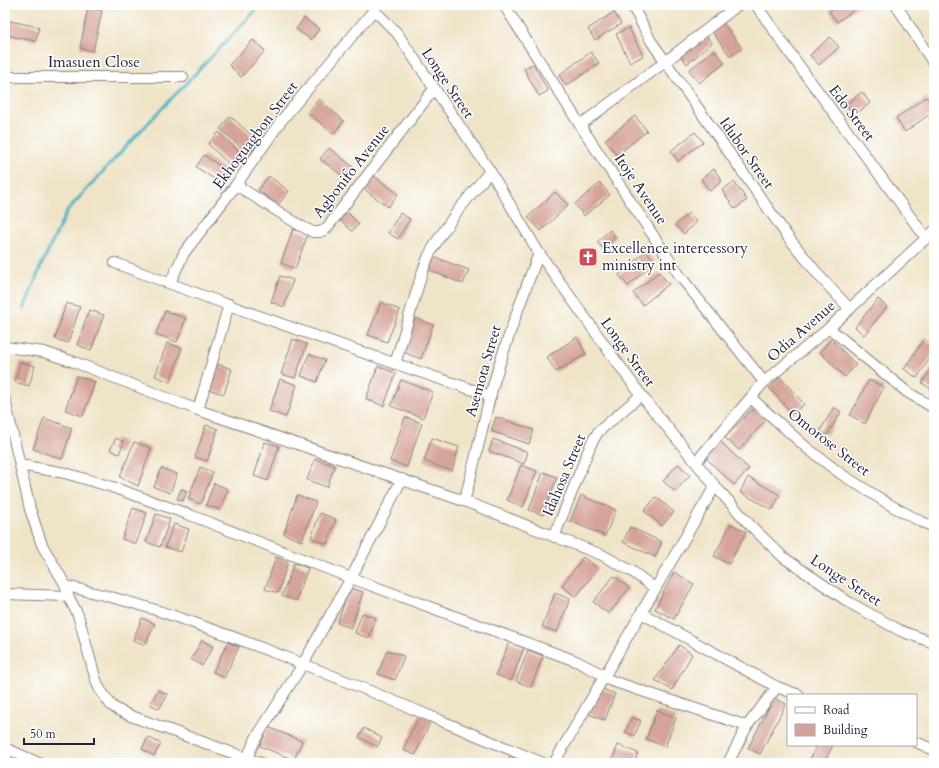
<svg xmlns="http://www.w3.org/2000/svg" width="939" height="768" font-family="Cardo,serif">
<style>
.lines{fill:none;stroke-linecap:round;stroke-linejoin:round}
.stream{stroke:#42b0bf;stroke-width:3}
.building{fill:#d5a399}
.street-casing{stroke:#898382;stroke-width:12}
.street{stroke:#fff;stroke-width:10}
.labels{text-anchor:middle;stroke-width:3;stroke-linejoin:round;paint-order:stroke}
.street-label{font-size:15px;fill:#22223b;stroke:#fff}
.poi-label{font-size:15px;fill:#22223b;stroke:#fff;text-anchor:start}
</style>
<rect width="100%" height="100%" fill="#fff"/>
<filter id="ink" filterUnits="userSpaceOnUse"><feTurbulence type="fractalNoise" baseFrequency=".025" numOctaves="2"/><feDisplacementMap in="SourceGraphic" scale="8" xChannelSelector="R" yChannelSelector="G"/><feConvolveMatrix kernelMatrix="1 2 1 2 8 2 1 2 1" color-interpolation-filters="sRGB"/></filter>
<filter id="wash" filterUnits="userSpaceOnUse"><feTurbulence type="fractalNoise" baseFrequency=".012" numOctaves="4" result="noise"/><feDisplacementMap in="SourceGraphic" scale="16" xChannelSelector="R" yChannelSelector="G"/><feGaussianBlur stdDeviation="0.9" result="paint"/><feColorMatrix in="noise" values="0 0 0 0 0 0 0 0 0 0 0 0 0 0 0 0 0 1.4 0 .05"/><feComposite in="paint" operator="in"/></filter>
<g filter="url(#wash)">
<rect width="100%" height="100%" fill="#f0e4c8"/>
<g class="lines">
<path class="stream" d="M24,309L41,266L67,211L131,141L261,5"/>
</g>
<g id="blocks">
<g class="building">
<path d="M838,5H861L837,22L829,11Z"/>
<path d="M88,8L102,11L93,51L80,48Z"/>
<path d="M614,12L621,24L595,40L588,29Z"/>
<path d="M304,18L319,29L311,40L296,29Z"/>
<path d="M5,20L39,27L36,41L5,35Z"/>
<path d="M721,20L742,48L730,56L710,29Z"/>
<path d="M629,28L643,56L630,63L616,34Z"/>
<path d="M703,32L712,43L687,64L678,53Z"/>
<path d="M830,37L839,47L819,65L810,55Z"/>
<path d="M253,40L265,51L241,77L229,65Z"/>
<path d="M714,50L725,63L699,83L689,70Z"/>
<path d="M591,52L599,63L566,86L559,75Z"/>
<path d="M533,64L548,91L539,96L524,69Z"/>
<path d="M862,92L870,103L855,115L846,104Z"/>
<path d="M926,97L934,108V111L905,132L896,118Z"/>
<path d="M319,99L344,121L333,134L308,112Z"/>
<path d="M230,116L259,142L249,154L220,129Z"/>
<path d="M635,116L647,131L617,155L605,140Z"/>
<path d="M219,132L244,156L233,168L208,144Z"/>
<path d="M695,132L703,142L678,161L671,151Z"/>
<path d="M329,148L353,167L345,178L320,159Z"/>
<path d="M204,155L230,173L222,184L196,167Z"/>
<path d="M714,169L722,181L710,191L701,179Z"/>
<path d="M370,173L398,194L388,207L360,186Z"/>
<path d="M269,176L289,191L278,205L258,190Z"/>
<path d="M734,182L747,200L735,209L722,190Z"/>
<path d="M600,183L610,195L584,216L575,204Z"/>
<path d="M555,192L568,205L541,231L528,217Z"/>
<path d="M346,211L359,224L352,231L339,219Z"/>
<path d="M400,213L410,219L398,239L388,233Z"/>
<path d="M689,213L697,222L684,234L675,225Z"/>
<path d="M293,229L308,234L295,269L281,263Z"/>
<path d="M610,230L616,237L603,249L597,242Z"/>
<path d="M646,251L655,262L628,286L619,275Z"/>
<path d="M434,257L469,270L463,284L429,270Z"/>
<path d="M659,272L669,284L643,305L633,293Z"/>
<path d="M280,276L293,280L284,307L271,302Z"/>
<path d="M878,299L887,307L864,335L855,327Z"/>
<path d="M381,302L400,310L387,342L368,335Z"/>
<path d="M66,303L80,307L68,343L55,339Z"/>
<path d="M89,310L104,315L91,350L77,345Z"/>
<path d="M165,311L186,318L177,342L156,334Z"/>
<path d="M415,318L433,325L421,359L403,352Z"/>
<path d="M577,337L586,354L556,372L547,357Z"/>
<path d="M293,339L307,344L295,378L281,374Z"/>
<path d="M831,339L856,365L845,377L820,352Z"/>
<path d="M924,339L934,346V352L917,378L904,369Z"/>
<path d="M167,343L182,348L170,382L155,376Z"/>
<path d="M309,354L325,360L317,382L301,376Z"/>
<path d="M20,362L35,366L29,386L15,382Z"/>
<path d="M215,363L232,369L224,394L207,389Z"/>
<path d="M934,365V391L922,383Z"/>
<path d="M378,366L396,373L384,406L366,399Z"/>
<path d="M77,376L95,382L83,416L65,410Z"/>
<path d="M780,377L804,404L793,414L769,388Z"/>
<path d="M280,379L297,385L286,417L269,411Z"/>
<path d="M401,380L433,392L423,418L391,406Z"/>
<path d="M869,380L884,387L865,424L850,415Z"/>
<path d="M834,407L841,412L827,435L820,431Z"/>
<path d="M752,409L765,421L739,450L725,438Z"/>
<path d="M405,417L422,423L407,467L390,461Z"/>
<path d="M496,417L534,430L529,444L491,431Z"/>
<path d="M44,418L72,428L62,459L33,449Z"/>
<path d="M206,425L218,429L207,461L195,457Z"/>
<path d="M116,438L124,442L119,454L110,450Z"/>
<path d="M432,438L459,447L452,471L424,461Z"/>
<path d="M493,439L528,452L524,464L489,451Z"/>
<path d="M720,441L749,469L734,485L705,457Z"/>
<path d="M134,442L151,448L138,486L120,477Z"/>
<path d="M265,442L279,446L268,481L254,476Z"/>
<path d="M315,459L335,466L327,487L307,480Z"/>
<path d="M678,464L690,475L675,492L663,481Z"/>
<path d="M521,465L537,471L523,507L507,500Z"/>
<path d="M200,467L213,472L201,504L188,499Z"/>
<path d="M161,468L177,474L170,493L154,487Z"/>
<path d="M543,472L557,477L543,515L529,510Z"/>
<path d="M748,477L780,495L772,510L740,492Z"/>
<path d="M214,483L228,489L220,510L206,505Z"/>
<path d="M181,489L187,491L183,501L177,499Z"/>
<path d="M297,495L316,502L302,541L284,534Z"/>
<path d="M581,495L616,510L605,536L570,521Z"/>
<path d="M656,497L674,512L662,526L644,511Z"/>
<path d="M133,508L147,513L136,544L122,539Z"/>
<path d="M320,513L336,519L327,544L311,538Z"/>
<path d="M156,514L170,519L160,547L146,542Z"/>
<path d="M174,524L189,529L181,552L165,547Z"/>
<path d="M731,524L746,532L729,564L714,556Z"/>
<path d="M630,527L662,542L655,557L623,542Z"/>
<path d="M276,557L288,562L278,593L265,589Z"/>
<path d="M583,557L598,568L576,597L562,586Z"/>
<path d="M294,563L308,568L296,601L282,596Z"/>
<path d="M674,572L694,584L674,619L655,609Z"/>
<path d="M614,576L629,588L609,614L593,602Z"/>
<path d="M350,588L363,592L351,628L337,623Z"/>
<path d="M555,593L570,599L557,632L542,627Z"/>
<path d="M362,613L376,618L369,638L355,633Z"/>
<path d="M142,618L155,624L145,645L133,640Z"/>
<path d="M202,640L213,647L202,666L191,659Z"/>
<path d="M228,642L239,647L224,678L213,672Z"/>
<path d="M509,642L524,648L511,681L496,675Z"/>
<path d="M679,645L692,654L672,690L655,680Z"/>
<path d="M387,650L404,656L395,680L378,674Z"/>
<path d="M528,650L543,656L531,687L516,681Z"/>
<path d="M597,687L615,694L605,720L586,713Z"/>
<path d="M158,690L168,695L159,709L150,704Z"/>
<path d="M774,698L786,704L760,754L748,748Z"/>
<path d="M657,710L676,718L665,747L646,739Z"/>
<path d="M420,713L432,718L415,755L403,750Z"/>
<path d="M632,717L641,721L634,736L625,732Z"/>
<path d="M268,727L302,741L294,760L260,746Z"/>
<path d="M364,728L382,738L377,747L359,737Z"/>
<path d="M148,737L161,744L154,756L142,749Z"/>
<path d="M618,745L638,753L634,763H611Z"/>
<path d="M817,745H833L824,763H808Z"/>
<path d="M511,754L529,763H507Z"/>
</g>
</g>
</g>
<g filter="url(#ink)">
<use href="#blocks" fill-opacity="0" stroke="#898382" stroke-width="1"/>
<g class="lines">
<g class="street-casing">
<g id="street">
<path d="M371,5L374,10L397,33L490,171L539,253L611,354L641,395L715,486L750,525L783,557L850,603L901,631L934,643"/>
<path d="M504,5L580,125L680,276L764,382"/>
<path d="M632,5L651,41L788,237L822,279L850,309"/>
<path d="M756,5L800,67L926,238"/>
<path d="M896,5L934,64"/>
<path d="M5,77H183"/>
<path d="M580,125L665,62L738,5"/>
<path d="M236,185L301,226L313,232H320L326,229L434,89"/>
<path d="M115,263C239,310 365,354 491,396"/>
<path d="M170,283L184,253L236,185L281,121L374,10"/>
<path d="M829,328L907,392L934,408"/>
<path d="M5,347L44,352L74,362L198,410L464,501L602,555L633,572L656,589"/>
<path d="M395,364L422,273L429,255L439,238L456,213L490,171"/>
<path d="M751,398L807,448L841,474L892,506L920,521L934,527"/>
<path d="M5,400L30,509L42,545L66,586L68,596L78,615L95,677L99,688L111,705L118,710L131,716L260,763"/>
<path d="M198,410L229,304"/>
<path d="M696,462L764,382L829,328L934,231"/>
<path d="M20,465L65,473L112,487L190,515L351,578L576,661L605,676L609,680L747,726"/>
<path d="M464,501C474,467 481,432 490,397C503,348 521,300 539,253"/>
<path d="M554,537L591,444L598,432L641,395"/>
<path d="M66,586C100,594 134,602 168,614C295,657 418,712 543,763"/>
<path d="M5,594L68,596"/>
<path d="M641,613L777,687L799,695"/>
<path d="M916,742L934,750"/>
<path d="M5,748L39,763"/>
<path d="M245,762L256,738L303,664L351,578L402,479"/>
<path d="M554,763L715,486"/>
<path d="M728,763L747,726L777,687"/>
</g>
</g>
<use href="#street" class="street"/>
</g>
</g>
<defs>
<g id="church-square" transform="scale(1)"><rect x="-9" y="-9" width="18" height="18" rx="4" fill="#d1495b" stroke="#fff"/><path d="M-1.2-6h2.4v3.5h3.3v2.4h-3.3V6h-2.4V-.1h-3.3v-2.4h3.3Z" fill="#fff"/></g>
</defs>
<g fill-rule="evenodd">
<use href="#church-square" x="588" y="257"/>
</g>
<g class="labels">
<g class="street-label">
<text x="94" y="67">Imasuen Close</text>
<text transform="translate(448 83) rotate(56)" y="5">Longe Street</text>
<text transform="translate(852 113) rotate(53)" y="5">Edo Street</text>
<text transform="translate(255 135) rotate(-53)" y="5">Ekhoguagbon Street</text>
<text transform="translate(747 153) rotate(55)" y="5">Idubor Street</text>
<text transform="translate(351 171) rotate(-52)" y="5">Agbonifo Avenue</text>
<text transform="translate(641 189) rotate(56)" y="5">Itoje Avenue</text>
<text transform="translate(801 331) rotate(-41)" y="5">Odia Avenue</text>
<text transform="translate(628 352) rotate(54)" y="5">Longe Street</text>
<text transform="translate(483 371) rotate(-74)" y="5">Asemota Street</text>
<text transform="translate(829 442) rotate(38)" y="5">Omorose Street</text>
<text transform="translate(564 475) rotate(-67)" y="5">Idahosa Street</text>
<text transform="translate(846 580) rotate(33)" y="5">Longe Street</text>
</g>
<g class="poi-label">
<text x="602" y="253">Excellence intercessory<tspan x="602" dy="17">ministry int</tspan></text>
</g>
</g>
<rect width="939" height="768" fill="none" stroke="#fff" stroke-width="20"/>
<rect x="787" y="694" width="130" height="52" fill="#ffffff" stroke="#a7a7b1"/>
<rect x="795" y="707" width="20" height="6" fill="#ffffff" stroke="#a7a7b1"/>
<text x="823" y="714" font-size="12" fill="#22223b">Road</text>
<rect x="795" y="724" width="20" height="12" fill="#d5a399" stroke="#a7a7b1"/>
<text x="823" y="734" font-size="12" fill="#22223b">Building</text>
<path d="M24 738v6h70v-6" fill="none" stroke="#22223b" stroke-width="2"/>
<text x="30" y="738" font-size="12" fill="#22223b" stroke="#ffffff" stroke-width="3" paint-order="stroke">50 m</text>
</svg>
